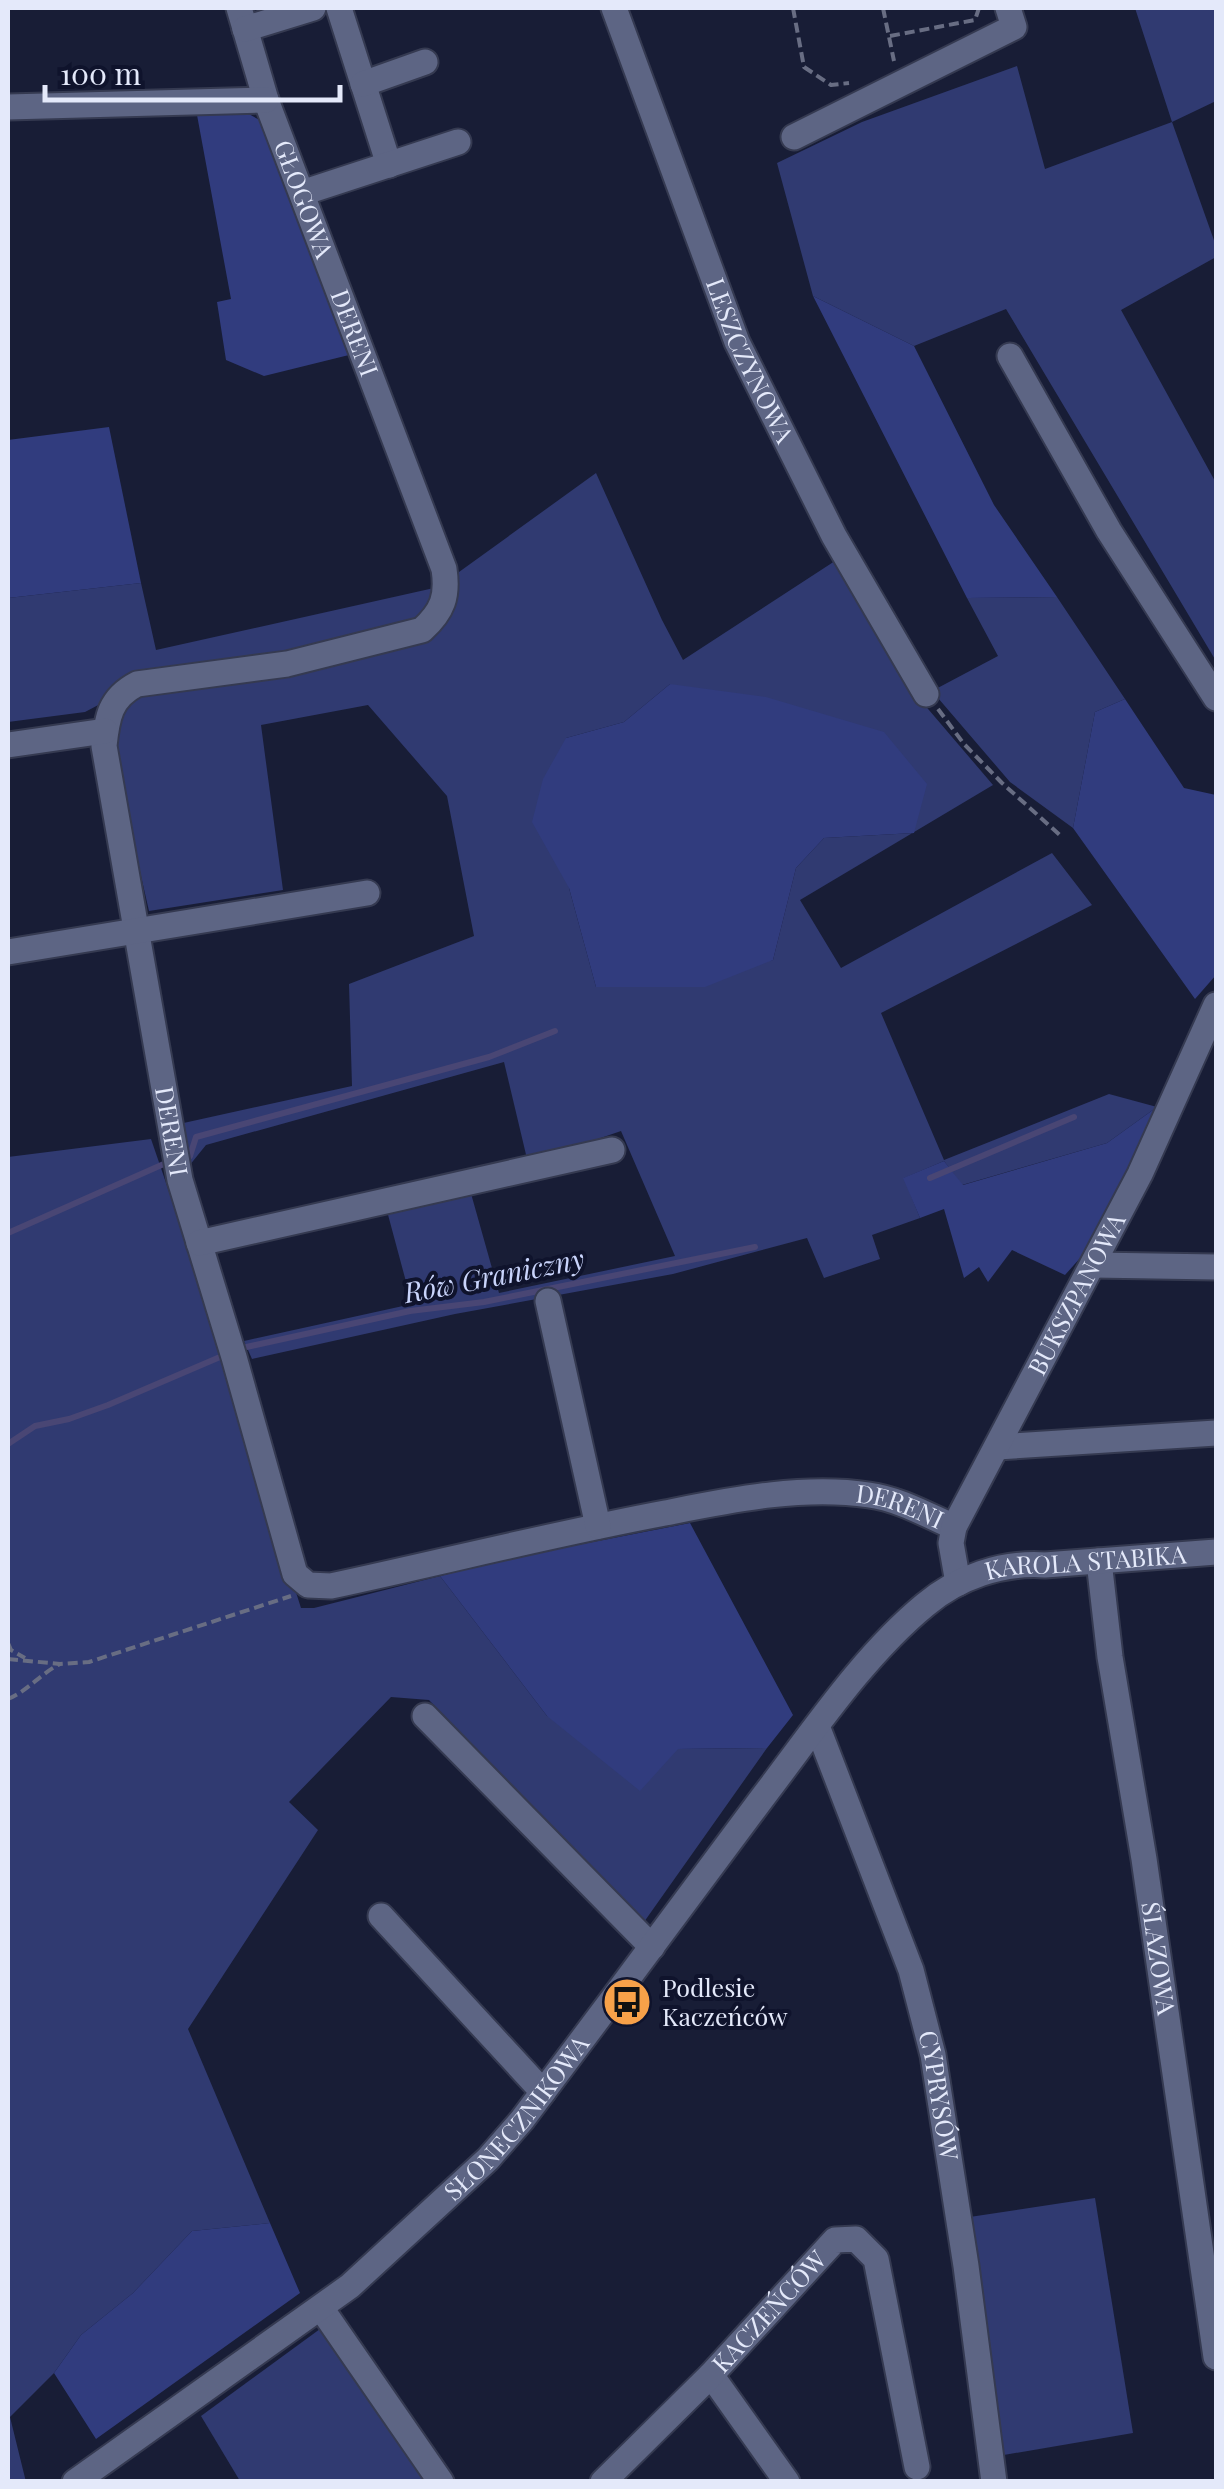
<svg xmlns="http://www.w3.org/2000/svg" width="1224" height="2489" font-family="'Playfair Display',serif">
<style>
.green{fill:#303a71;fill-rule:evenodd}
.forest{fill:#313c7e}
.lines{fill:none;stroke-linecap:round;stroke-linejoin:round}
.stream{stroke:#494674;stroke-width:6}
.minor-casing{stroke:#353a51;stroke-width:29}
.path{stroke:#686d83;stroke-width:4;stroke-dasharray:10 5;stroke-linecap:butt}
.minor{stroke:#5d6584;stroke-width:25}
.labels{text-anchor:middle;stroke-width:8;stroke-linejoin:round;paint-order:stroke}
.street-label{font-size:25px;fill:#e4e9fa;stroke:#0f132c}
.poi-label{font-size:25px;fill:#e4e9fa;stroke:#0f132c;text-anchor:start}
.water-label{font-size:28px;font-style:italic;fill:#c9d4fb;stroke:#0f132c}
</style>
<rect width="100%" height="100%" fill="#181d36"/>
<g class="green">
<path d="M1135,8H1216V101L1172,122L1216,246V257L1121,310L1216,483V661L1006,309L914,346L813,296L777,163L862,122L1017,66L1045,169L1172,122Z"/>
<path d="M596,473L662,620L683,660L838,559L917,696L993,785L800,900L841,968L1052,853L1092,905L881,1013L944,1160L1109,1094L1157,1107L1107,1143L962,1185L944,1161L904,1178L920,1218L872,1235L880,1259L824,1278L807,1238L673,1274L455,1314L252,1359L244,1341L412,1304L387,1211L470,1190L499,1293L675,1256L621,1131L528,1163L504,1062L206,1145L189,1166L179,1124L352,1086L349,984L474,936L447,796L368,705L261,725L283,890L149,911L112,749L114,720L130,698L413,639C452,622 459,616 459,572ZM670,684L914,833L824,838L796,868L773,960L596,987L569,888L566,738L624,722Z"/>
<path d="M141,583L156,650L434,588L431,605L413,624L104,702L85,712L8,722V598Z"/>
<path d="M1057,597L1125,699L1095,712L1073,828L1010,782L932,691L998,656L967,598Z"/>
<path d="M151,1139C205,1294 251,1452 301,1608H314L440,1576L547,1716L678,1749L767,1748L644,1922L429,1700L391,1697L289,1802L318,1830L188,2029L270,2223L192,2231L133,2293L81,2335L54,2373L10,2417L26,2482L8,2481V1157Z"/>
<path d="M1095,2198L1133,2433L998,2456L963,2218Z"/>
<path d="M320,2329L374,2397L431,2481H240L201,2416Z"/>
</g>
<g class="forest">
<path d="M247,113L263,122L349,355L264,376L226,360L217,302L231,299L197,115Z"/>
<path d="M813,296L914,346L994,505L1057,597L967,598Z"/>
<path d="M109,427L141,583L8,598V440Z"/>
<path d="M670,684L766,697L884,732L927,784L914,833L824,838L796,868L773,960L705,987H596L569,888L532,822L543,779L566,738L624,722Z"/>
<path d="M1125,699L1184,788L1216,795V975L1195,999L1073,828L1095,712Z"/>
<path d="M1157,1107L1090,1247L1065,1275L1012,1250L988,1282L979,1267L964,1278L944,1209L920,1218L903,1178L944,1161L963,1185L1107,1143Z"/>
<path d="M690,1523L793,1715L767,1748L678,1749L640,1791L547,1716L440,1576L516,1557Z"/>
<path d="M270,2223L300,2293L96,2439L54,2373L81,2335L133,2293L192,2231Z"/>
</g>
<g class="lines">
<g class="stream">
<path d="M190,1156L196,1137L489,1057L555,1031"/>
<path d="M930,1178L1074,1117"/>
<path d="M8,1233L166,1163"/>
<path d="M242,1348L410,1311L484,1302L755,1247"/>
<path d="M8,1444L35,1426L69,1419L108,1405L220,1357"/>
</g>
<g class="minor-casing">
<g id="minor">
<path id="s1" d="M239,8L266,100L444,569C448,596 443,611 422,630L287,664L137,684C110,698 107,717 104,746L180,1180L234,1357L295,1574L308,1585L331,1586C443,1562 553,1534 665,1513C731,1500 802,1485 869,1495C899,1499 927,1515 954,1527"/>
<path d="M339,8L389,165"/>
<path id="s2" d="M614,8L737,342L834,536L926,694"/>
<path d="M245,29L313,8"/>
<path d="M363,84L425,62"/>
<path d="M8,107L266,100"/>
<path d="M794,137L1014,27L1008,8"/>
<path d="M302,193L458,142"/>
<path d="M1010,356L1109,531L1216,698"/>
<path d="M8,745L105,731"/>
<path d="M8,952L367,893"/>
<path d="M199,1243L612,1150"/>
<path d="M1094,1265L1216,1267"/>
<path d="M548,1301L598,1526"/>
<path d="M997,1447L1216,1433"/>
<path id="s3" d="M1099,1561L1110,1657L1144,1859L1216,2357"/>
<path id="s4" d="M958,1583L951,1543L954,1527L1140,1174L1216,1005"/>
<path d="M425,1716L652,1947"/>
<path id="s5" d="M817,1726L911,1970L933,2055L966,2266L994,2482"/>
<path d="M381,1916L543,2092"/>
<path d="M321,2308L441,2482"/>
<path d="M711,2375L787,2482"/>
<path id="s6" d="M75,2482L350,2286L488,2159L522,2120C603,2013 683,1904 763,1797C812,1733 863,1656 925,1605C958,1577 1002,1562 1045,1565L1216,1552"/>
<path id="s7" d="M603,2482L711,2375L835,2240L856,2239L876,2259L917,2467"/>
</g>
</g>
<g class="path">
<path d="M793,8L804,67L831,85L849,83"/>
<path d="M883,8L894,61"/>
<path d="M890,36L975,20L979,8"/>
<path d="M938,709L964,744L1002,783L1061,836"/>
<path d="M8,1643L11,1650L25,1658"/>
<path d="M8,1659L60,1664L89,1662L291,1596"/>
<path d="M8,1699C29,1690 40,1674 60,1664"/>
</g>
<use href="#minor" class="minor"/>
</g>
<defs>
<g id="bus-disc" transform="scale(2.5)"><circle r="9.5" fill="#f7a149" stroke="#0f132c"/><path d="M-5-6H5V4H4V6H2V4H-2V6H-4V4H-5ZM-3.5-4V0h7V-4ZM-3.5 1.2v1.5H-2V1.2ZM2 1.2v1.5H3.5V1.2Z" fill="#111"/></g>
</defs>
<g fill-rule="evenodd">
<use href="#bus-disc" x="627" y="2002"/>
</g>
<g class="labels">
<g class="street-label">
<text dy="9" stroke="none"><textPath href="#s1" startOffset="202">GŁOGOWA</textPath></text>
<text dy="9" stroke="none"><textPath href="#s1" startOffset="345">DERENI</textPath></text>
<text dy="9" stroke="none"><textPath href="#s2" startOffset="378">LESZCZYNOWA</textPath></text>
<text dy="9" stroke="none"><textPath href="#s1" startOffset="1422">DERENI</textPath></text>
<text dy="9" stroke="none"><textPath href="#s4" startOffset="320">BUKSZPANOWA</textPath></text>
<text dy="9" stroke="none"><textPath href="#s1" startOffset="2502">DERENI</textPath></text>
<text dy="9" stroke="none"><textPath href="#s6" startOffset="1402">KAROLA STABIKA</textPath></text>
<text dy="9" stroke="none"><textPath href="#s3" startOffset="402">ŚLAZOWA</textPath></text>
<text dy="9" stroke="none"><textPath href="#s5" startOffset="390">CYPRYSÓW</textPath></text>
<text dy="9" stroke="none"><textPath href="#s6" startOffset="575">SŁONECZNIKOWA</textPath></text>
<text dy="9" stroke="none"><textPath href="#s7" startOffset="238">KACZEŃCÓW</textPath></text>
</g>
<g class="poi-label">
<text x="662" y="1997">Podlesie<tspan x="662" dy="29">Kaczeńców</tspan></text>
</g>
<g class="water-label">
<text transform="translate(494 1276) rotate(-11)" y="10">Rów Graniczny</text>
</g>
</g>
<rect width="1224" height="2489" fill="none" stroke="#e4e9fa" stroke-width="20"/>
<path d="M45 85v15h295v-15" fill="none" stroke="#e4e9fa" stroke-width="5"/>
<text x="60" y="85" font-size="30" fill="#e4e9fa" stroke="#0f132c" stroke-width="8" paint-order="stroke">100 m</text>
</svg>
